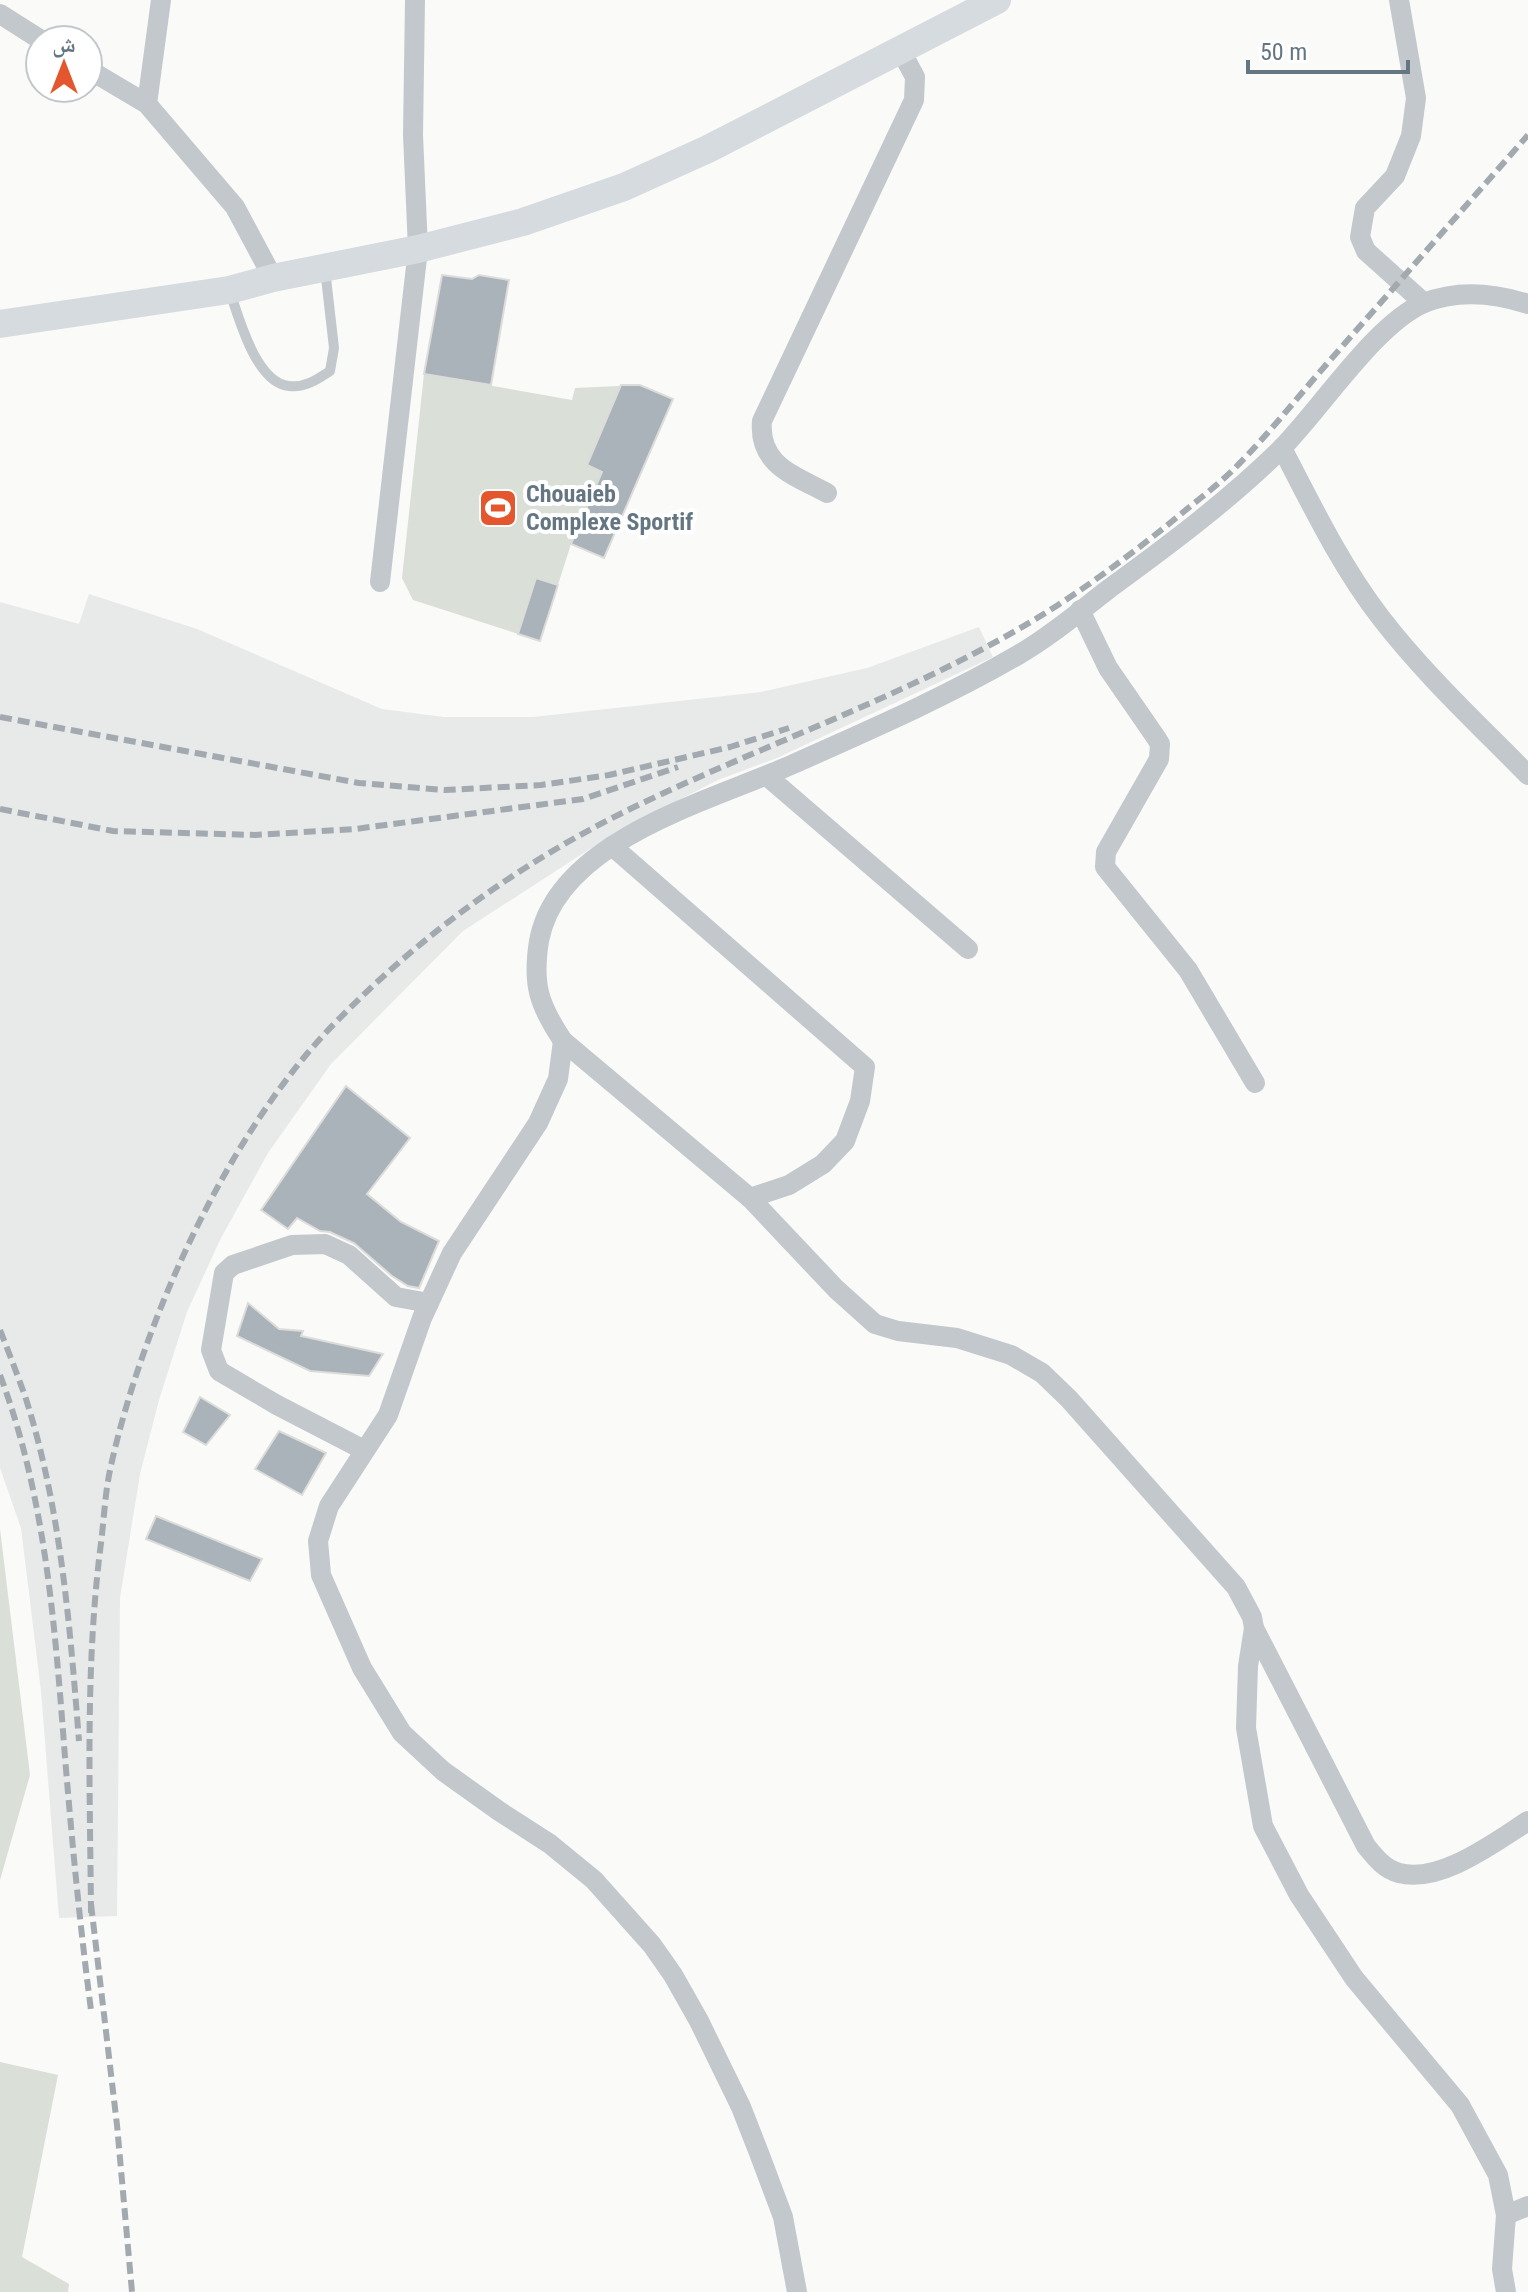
<svg xmlns="http://www.w3.org/2000/svg" width="1528" height="2292" font-family="'Roboto Condensed','Noto Naskh Arabic',sans-serif">
<style>
.built{fill:#e8e9e9}
.green{fill:#dadfd7}
.building{fill:#aab3b9;stroke:#dcdcda;stroke-width:2}
.lines{fill:none;stroke-linecap:round;stroke-linejoin:round}
.service{stroke:#c3c8cc;stroke-width:10}
.minor{stroke:#c3c8cc;stroke-width:20}
.secondary{stroke:#d6dbdf;stroke-width:28}
.rail{stroke:#a2aab0;stroke-width:6;stroke-dasharray:12 6;stroke-linecap:butt}
.labels{text-anchor:middle;stroke-width:8;stroke-linejoin:round;paint-order:stroke}
.poi-label{font-size:24px;font-weight:bold;fill:#657683;stroke:#fff;text-anchor:start}
</style>
<rect width="100%" height="100%" fill="#fafaf8"/>
<path class="built" d="M89,594L197,629L382,709L444,717H533L761,692L867,668L979,627L993,657L777,758L718,780L616,832L463,931L331,1064L268,1153L220,1240L187,1312L159,1400L140,1474L120,1598L117,1916L59,1918L41,1691L21,1528L0,1468V602L79,624Z"/>
<g class="green">
<path d="M424,374L572,400L575,388L640,385L571,544L540,641L413,600L402,578Z"/>
<path d="M0,1529L30,1775L0,1880Z"/>
<path d="M0,2062L58,2075L22,2257L69,2284L68,2292H0Z"/>
</g>
<g class="building">
<path d="M442,275L472,279L479,275L509,280L491,385L424,374Z"/>
<path d="M621,385H640L673,399L604,558L571,544L602,472L587,465Z"/>
<path d="M536,578L558,585L540,641L518,634Z"/>
<path d="M346,1086L410,1138L367,1194L401,1222L439,1241L419,1288L408,1286L392,1276L354,1243L330,1232L320,1231L297,1218L288,1229L261,1210Z"/>
<path d="M248,1303L279,1329L303,1331L301,1336L383,1354L369,1376L310,1371L237,1336Z"/>
<path d="M200,1397L230,1415L206,1445L183,1432Z"/>
<path d="M279,1431L326,1453L302,1495L255,1469Z"/>
<path d="M156,1516L262,1559L250,1581L146,1539Z"/>
</g>
<g class="lines">
<path class="service" d="M230,292C239,318 256,383 289,386C305,388 318,379 330,371L334,348L325,269"/>
<g class="minor">
<path d="M1399,0L1416,98L1411,136L1395,176L1365,208L1360,237L1366,251L1424,303"/>
<path d="M0,14L41,40"/>
<path d="M88,69L147,104L235,207L273,278"/>
<path d="M147,104L161,0"/>
<path d="M1282,448C1312,506 1341,566 1381,618C1425,675 1478,724 1528,775"/>
<path d="M827,493C794,475 758,465 762,421L914,100L915,77L900,49"/>
<path d="M380,582L418,249L413,135L415,0"/>
<path d="M1080,610L1108,668L1157,739L1160,744L1159,759L1106,852L1105,867L1188,970L1255,1083"/>
<path d="M767,776L968,949"/>
<path d="M612,846L865,1067L860,1101L845,1141L823,1164L789,1185L750,1198"/>
<path d="M563,1041L558,1079L538,1123L452,1253L422,1318L388,1415L329,1506L318,1541L321,1575L362,1668L402,1733L443,1771L499,1811L550,1844L594,1880L652,1945L673,1975L699,2021L741,2107L759,2153L783,2217L797,2292"/>
<path d="M364,1450L277,1405L219,1371L211,1350L224,1273L233,1265L292,1245L325,1244L349,1255L396,1297L429,1303"/>
<path d="M1254,1628L1366,1846C1375,1857 1384,1869 1399,1873C1440,1884 1495,1842 1528,1821"/>
<path d="M1506,2215L1528,2206"/>
<path d="M1506,2292L1502,2269L1506,2215L1498,2175L1460,2105L1354,1978L1299,1895L1263,1826L1246,1728L1248,1666L1254,1628L1252,1617L1236,1587L1069,1399L1042,1373L1011,1355L957,1338L898,1331L875,1324L836,1289L750,1198L563,1041C539,1005 532,985 539,941C557,840 711,801 791,765C867,731 946,697 1018,655C1051,636 1080,611 1110,588C1169,545 1228,501 1280,450C1320,410 1375,324 1424,303C1459,289 1494,293 1528,304"/>
</g>
<path class="secondary" d="M0,324L229,290L273,278L418,249L523,222L624,187L708,149L997,0"/>
<g class="rail">
<path d="M0,717L359,783L445,790L541,785L609,775L730,747L789,728"/>
<path d="M0,809L113,831L255,835L355,829L583,799L678,767"/>
<path d="M0,1330C9,1353 18,1376 26,1399C61,1509 70,1627 79,1741"/>
<path d="M0,1375C46,1497 55,1628 65,1757C72,1842 80,1926 91,2010"/>
<path d="M91,1904L117,2125L132,2292"/>
<path d="M91,1913C90,1789 85,1666 101,1543C104,1519 105,1494 110,1470C142,1322 229,1130 336,1022C420,936 517,865 624,812C768,741 923,692 1058,605C1104,575 1146,543 1187,509C1203,496 1220,483 1234,469C1269,434 1300,394 1332,358C1398,283 1463,209 1528,135"/>
</g>
</g>
<defs>
<g id="stadium-square" transform="scale(2)"><rect x="-9" y="-9" width="18" height="18" rx="4" fill="#e4572e" stroke="#fff"/><path d="M0-5a6.5 5 0 1 0 0 10a6.5 5 0 1 0 0-10ZM-3.5-1.8h7v3.6h-7Z" fill="#fff"/></g>
</defs>
<g fill-rule="evenodd">
<use href="#stadium-square" x="498" y="508"/>
</g>
<g class="labels">
<g class="poi-label">
<text x="526" y="502">Chouaieb<tspan x="526" dy="28">Complexe Sportif</tspan></text>
</g>
</g>
<g transform="translate(64 64)"><circle r="38" fill="#ffffff" stroke="#c1c8cd" stroke-width="2"/>
<path d="M0-6L14 30L0 20L-14 30Z" fill="#e4572e"/>
<text y="-12" font-size="22" font-weight="bold" text-anchor="middle" fill="#657683">ش</text>
</g>
<path d="M1248 60v12h160v-12" fill="none" stroke="#657683" stroke-width="4"/>
<text x="1260" y="60" font-size="24" fill="#657683" stroke="#ffffff" stroke-width="6" paint-order="stroke">50 m</text>
</svg>
